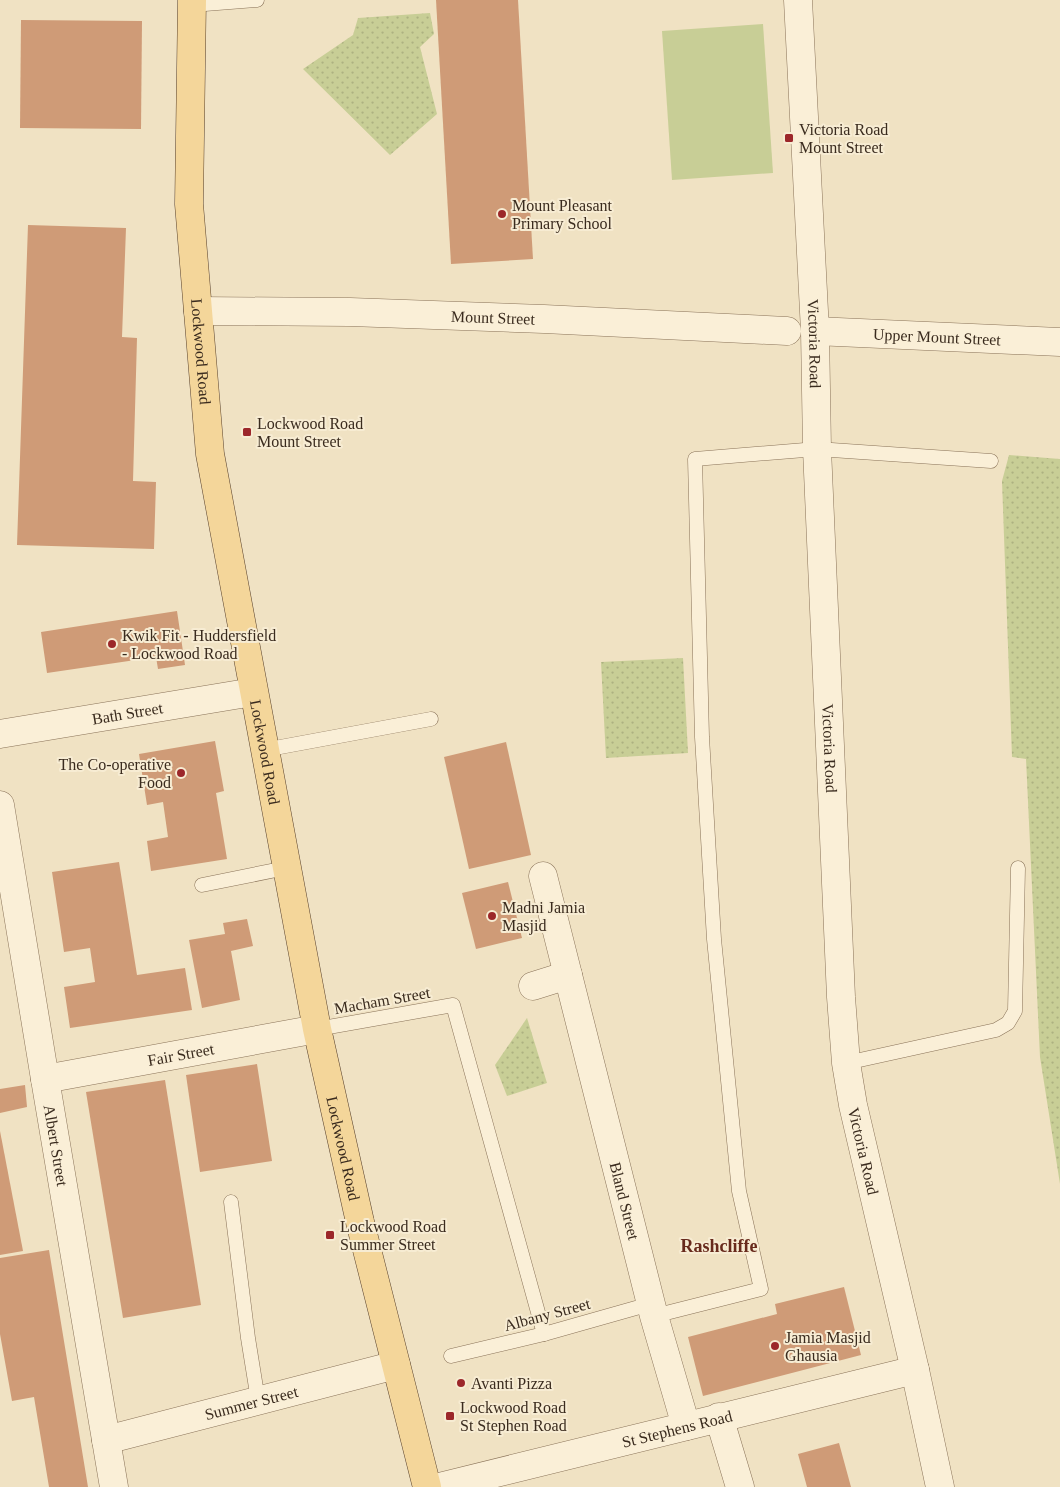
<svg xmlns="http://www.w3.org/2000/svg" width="1060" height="1487" font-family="'Times New Roman',serif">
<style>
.green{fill:url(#green-dots)}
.pitch{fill:#c8ce96}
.building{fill:#cf9b77}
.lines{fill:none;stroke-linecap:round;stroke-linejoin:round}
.service-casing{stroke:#8a7359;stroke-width:15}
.minor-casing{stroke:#8a7359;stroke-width:29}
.tertiary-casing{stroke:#8a7359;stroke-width:29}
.primary-casing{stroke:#58412d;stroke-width:29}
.service{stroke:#faefd7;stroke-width:14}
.minor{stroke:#faefd7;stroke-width:28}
.tertiary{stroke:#faefd7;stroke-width:28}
.primary{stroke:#f4d69a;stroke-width:28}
.poi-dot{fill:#9c272a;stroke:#f7ecd3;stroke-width:2}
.labels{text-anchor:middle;stroke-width:4;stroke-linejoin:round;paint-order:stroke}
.poi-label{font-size:16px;fill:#3a2b1e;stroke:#f7ecd3;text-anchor:start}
.street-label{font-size:16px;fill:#3a2b1e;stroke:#f7ecd3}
.neighbourhood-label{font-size:18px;font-weight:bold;fill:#682a1c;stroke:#f7ecd3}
</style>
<defs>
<pattern id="green-dots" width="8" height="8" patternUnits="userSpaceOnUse" patternTransform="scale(1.25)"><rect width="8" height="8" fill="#c8ce96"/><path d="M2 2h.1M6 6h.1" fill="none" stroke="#adb181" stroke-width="1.8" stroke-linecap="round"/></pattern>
</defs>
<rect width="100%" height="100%" fill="#f0e2c3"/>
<g class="green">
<path d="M430,13L434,34L420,47L437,114L390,155L303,69L353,35L358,18Z"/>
<path d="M1009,455L1060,459V1184L1040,1057L1026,759L1012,757L1002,481Z"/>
<path d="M683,658L688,753L606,758L601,662Z"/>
<path d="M527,1018L547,1083L507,1096L495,1065Z"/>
</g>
<path class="pitch" d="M763,24L773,173L672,180L662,31Z"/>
<g class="building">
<path d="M436,0H518L533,259L451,264Z"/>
<path d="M21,20L142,21L141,129L20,128Z"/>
<path d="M28,225L126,228L122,337L137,338L133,481L156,482L154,549L17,545Z"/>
<path d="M177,611L185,665L158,669L156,657L47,673L41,632Z"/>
<path d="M215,741L224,791L216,793L227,859L151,871L147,841L168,837L163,802L147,805L139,754Z"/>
<path d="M506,742L531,855L469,869L444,757Z"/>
<path d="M119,862L137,975L185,968L192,1010L70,1028L64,987L95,982L90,948L64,952L52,872Z"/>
<path d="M508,882L522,938L476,949L462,893Z"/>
<path d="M247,919L253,946L231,951L240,1000L202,1008L189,940L225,934L223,923Z"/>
<path d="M257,1064L272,1161L200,1172L186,1075Z"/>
<path d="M165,1080L201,1305L123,1318L86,1092Z"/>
<path d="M25,1085L27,1107L0,1113V1089Z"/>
<path d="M0,1131L23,1251L0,1255Z"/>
<path d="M49,1250L88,1487H49L34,1397L12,1401L0,1334V1258Z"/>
<path d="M844,1287L861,1355L703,1396L688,1337L777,1314L775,1304Z"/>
<path d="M839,1443L851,1487H807L798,1454Z"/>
</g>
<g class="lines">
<g class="service-casing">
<g id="service">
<path d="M192,5L257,0"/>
<path d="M264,750L431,719"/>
<path d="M202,885L286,868"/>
<path d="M317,1029L453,1005L544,1334"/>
<path d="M846,1063L996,1030L1008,1023L1015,1011L1018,868"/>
<path d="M231,1202L248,1338L258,1400"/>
<path d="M654,1316L761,1289L739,1191L714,939L702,737L695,459L817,449L991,461"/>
<path d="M451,1356L544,1334L650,1304"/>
</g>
</g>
<g class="minor-casing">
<g id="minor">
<path id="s1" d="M798,0L815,331L817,449L841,997L846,1063L853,1105L915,1370L940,1487"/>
<path id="s2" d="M198,311L350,312L544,319L787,331"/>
<path id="s3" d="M815,331L1060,342"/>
<path id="s4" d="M0,734L253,692"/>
<path id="s5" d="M543,876L654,1316L686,1426"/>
<path d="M533,986L568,975"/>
<path id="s6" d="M45,1079L317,1029"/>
<path d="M719,1417L740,1487"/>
<path id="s7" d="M106,1440L396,1365"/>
<path id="s8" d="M439,1487L915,1370"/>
</g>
</g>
<g class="tertiary-casing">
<g id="tertiary">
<path id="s9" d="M0,805L45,1079L114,1487"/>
</g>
</g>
<g class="primary-casing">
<g id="primary">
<path id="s10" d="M192,0L189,204L210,454L317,1029L360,1222L427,1487"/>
</g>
</g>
<use href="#service" class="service"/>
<use href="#minor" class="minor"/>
<use href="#tertiary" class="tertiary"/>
<use href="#primary" class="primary"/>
</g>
<g class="poi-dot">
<rect x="784" y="133" width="10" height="10" rx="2.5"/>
<circle cx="502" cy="214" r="5"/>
<rect x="242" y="427" width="10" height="10" rx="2.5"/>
<circle cx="112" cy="644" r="5"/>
<circle cx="181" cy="773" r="5"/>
<circle cx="492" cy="916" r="5"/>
<rect x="325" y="1230" width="10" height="10" rx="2.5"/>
<circle cx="775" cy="1346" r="5"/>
<circle cx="461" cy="1383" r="5"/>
<rect x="445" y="1411" width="10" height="10" rx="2.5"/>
</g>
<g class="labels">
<g class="poi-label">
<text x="799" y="135">Victoria Road<tspan x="799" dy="18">Mount Street</tspan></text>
<text x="512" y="211">Mount Pleasant<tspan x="512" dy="18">Primary School</tspan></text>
<text x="257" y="429">Lockwood Road<tspan x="257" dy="18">Mount Street</tspan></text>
<text x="122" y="641">Kwik Fit - Huddersfield<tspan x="122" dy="18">- Lockwood Road</tspan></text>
<text x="171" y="770" text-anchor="end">The Co-operative<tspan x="171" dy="18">Food</tspan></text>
<text x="502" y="913">Madni Jamia<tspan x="502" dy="18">Masjid</tspan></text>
<text x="340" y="1232">Lockwood Road<tspan x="340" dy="18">Summer Street</tspan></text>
<text x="785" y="1343">Jamia Masjid<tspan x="785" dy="18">Ghausia</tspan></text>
<text x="471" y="1389">Avanti Pizza</text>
<text x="460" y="1413">Lockwood Road<tspan x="460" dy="18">St Stephen Road</tspan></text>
</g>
<g class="street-label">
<text dy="6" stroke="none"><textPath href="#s2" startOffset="295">Mount Street</textPath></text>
<text dy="6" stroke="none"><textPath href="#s3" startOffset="122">Upper Mount Street</textPath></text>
<text dy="6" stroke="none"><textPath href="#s1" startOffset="344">Victoria Road</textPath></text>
<text dy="6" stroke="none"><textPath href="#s10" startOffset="352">Lockwood Road</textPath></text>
<text dy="6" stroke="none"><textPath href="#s4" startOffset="129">Bath Street</textPath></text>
<text dy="6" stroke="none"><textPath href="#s1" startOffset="749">Victoria Road</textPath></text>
<text dy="6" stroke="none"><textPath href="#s10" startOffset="758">Lockwood Road</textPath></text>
<text transform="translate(382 1000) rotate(-10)" y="6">Macham Street</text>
<text dy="6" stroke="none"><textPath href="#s6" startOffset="138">Fair Street</textPath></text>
<text dy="6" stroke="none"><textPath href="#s9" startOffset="345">Albert Street</textPath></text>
<text dy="6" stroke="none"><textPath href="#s10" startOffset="1162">Lockwood Road</textPath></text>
<text dy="6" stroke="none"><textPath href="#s1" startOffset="1154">Victoria Road</textPath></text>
<text dy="6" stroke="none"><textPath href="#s5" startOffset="335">Bland Street</textPath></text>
<text transform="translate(547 1314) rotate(-15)" y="6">Albany Street</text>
<text dy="6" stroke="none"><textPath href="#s7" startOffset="150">Summer Street</textPath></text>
<text dy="6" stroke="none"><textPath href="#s8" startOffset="245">St Stephens Road</textPath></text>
</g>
<g class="neighbourhood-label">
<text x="719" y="1252">Rashcliffe</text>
</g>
</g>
</svg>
